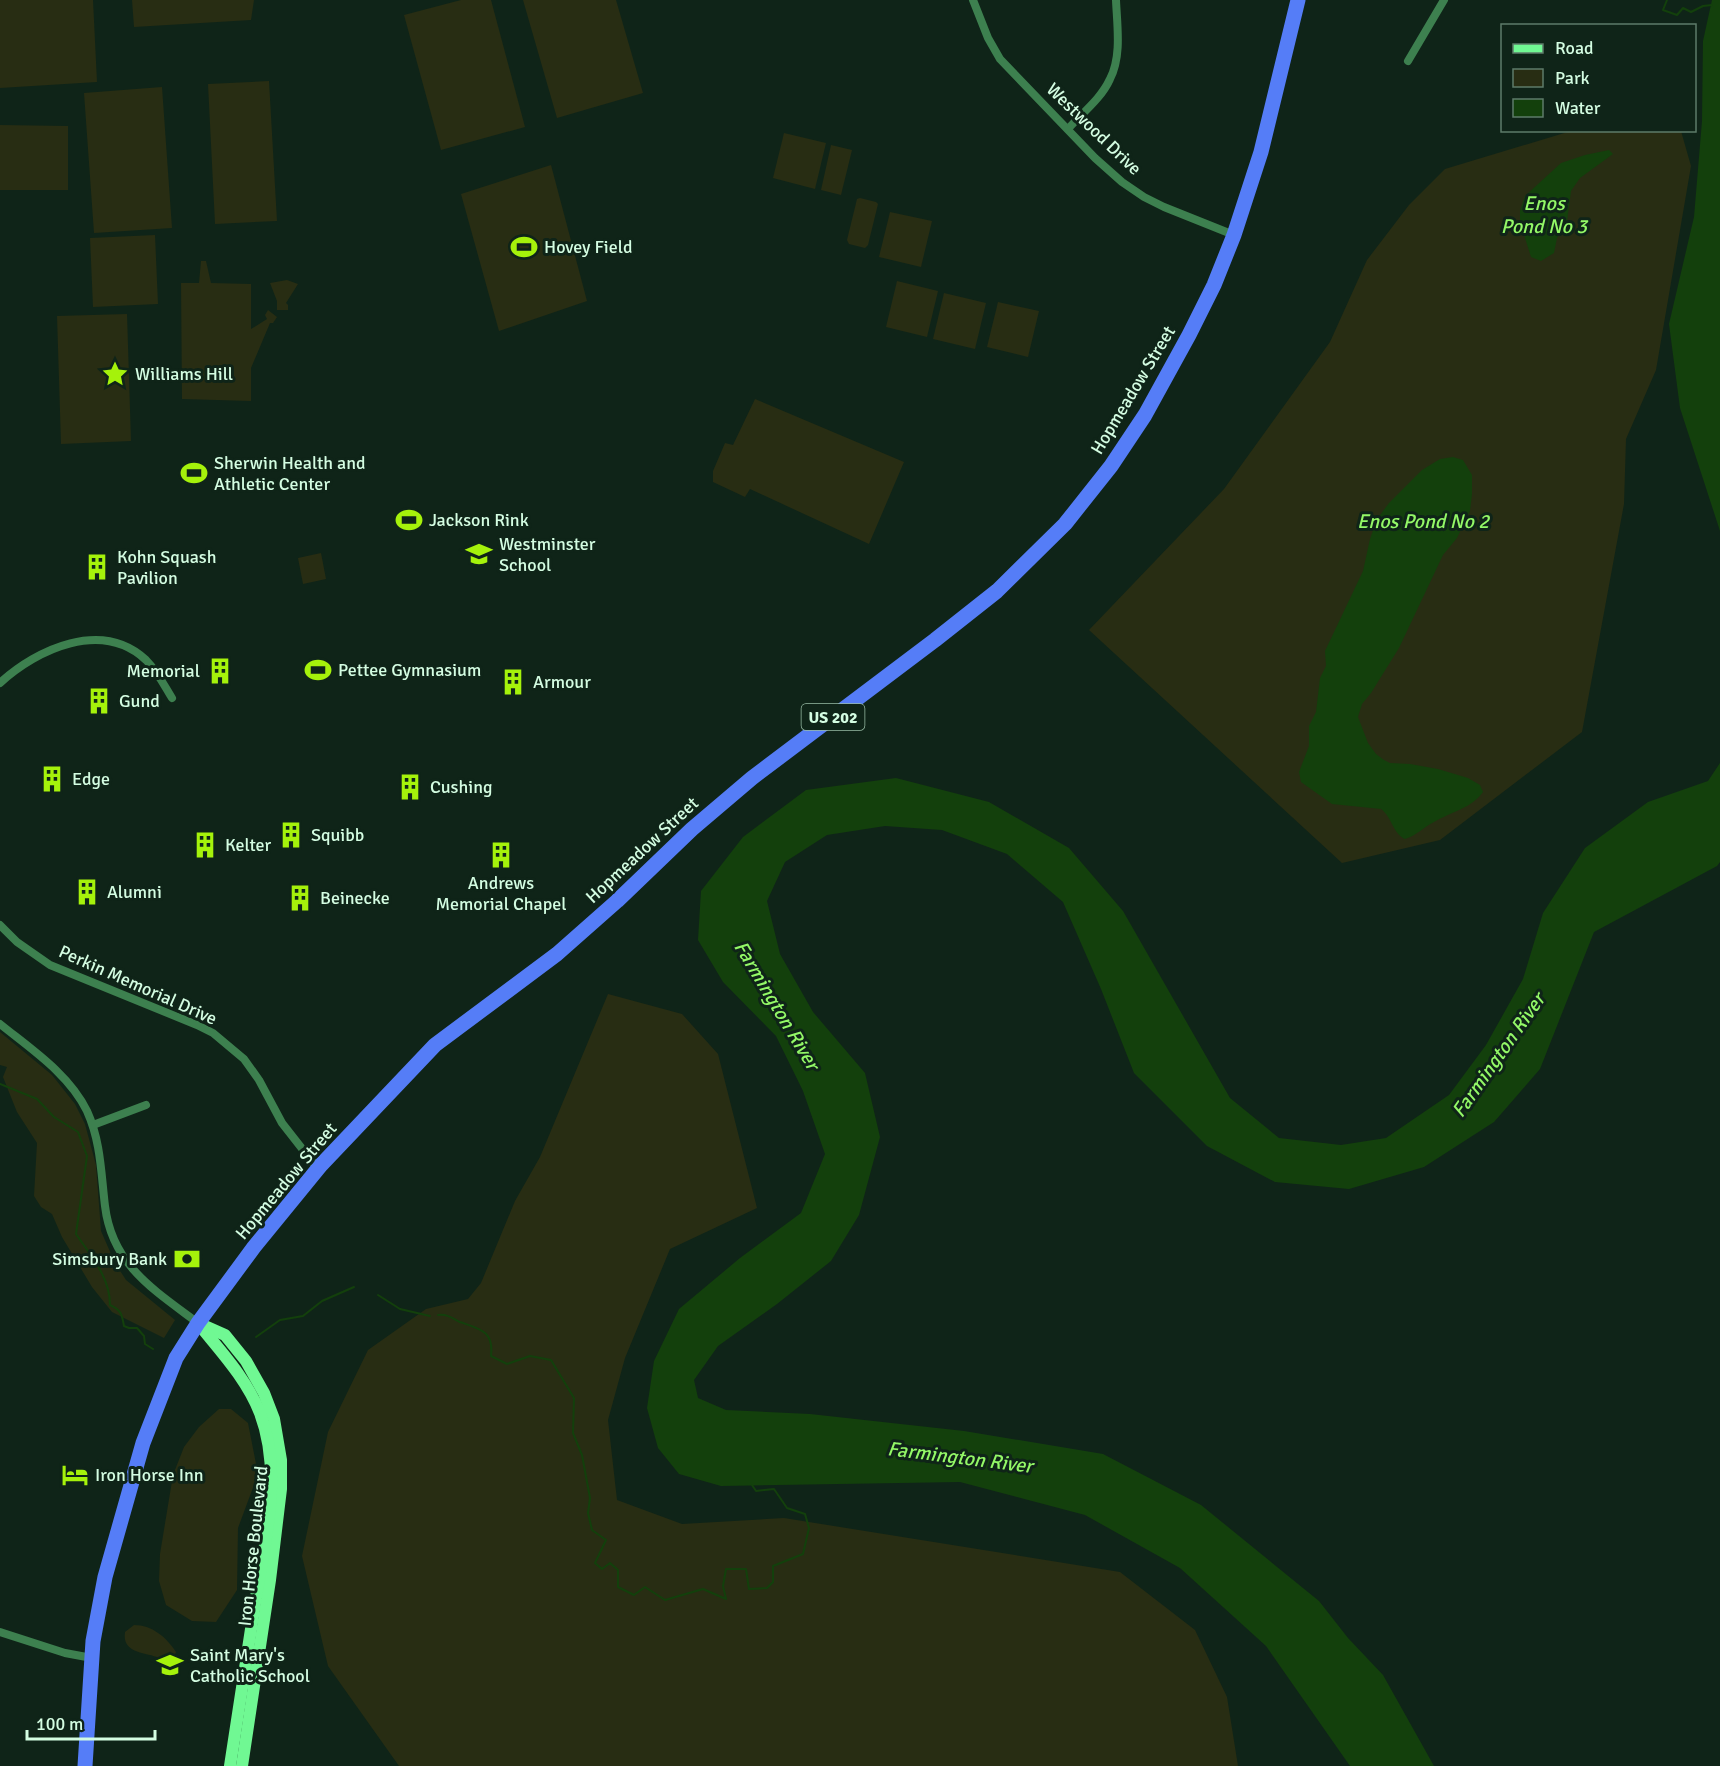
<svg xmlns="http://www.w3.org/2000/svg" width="1720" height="1766" font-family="Signika,sans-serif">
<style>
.green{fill:#282d13}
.water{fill:#13400c}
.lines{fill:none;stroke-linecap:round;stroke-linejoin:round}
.stream{stroke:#13400c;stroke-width:2}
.street{stroke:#3d804f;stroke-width:8}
.secondary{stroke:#70f893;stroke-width:12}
.highway{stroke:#557df7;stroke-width:15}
.labels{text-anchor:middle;stroke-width:6;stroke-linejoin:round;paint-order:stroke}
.shield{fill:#0f2418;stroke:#99bca5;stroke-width:1.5}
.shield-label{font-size:16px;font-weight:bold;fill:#d4fde2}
.street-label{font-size:18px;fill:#d4fde2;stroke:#0f2418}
.poi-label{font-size:18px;fill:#d4fde2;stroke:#0f2418;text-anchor:start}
.water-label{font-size:20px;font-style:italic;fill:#93f867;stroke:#0f2418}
</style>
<rect width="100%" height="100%" fill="#0f2418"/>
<g class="green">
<path d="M0,0H93L97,82L0,88Z"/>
<path d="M132,0H254L251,20L134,27Z"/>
<path d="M461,0H491L525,127L441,150L404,15Z"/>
<path d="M523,0H616L643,93L557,118Z"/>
<path d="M269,81L277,221L215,224L208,84Z"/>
<path d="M162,87L172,228L94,233L84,93Z"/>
<path d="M0,125L68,126V190H0Z"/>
<path d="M1571,131H1681L1691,166L1656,370L1626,439L1624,504L1582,732L1440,840L1342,863L1089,630L1224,489L1330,342L1367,260L1409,205L1445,169Z"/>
<path d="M784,133L826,143L815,189L773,178Z"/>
<path d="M831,145L852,150L841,195L821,190Z"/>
<path d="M551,165L587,301L499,331L461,194Z"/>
<path d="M860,198L876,202L878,204L868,245L865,248L849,244L847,240L857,199Z"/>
<path d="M890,212L932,221L921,267L879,257Z"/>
<path d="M155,235L158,304L93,307L90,238Z"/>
<path d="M201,261H206L211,283L251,284V329L267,319L265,315L268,310L277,317L273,323H270L251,368V401L182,399L181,283H199Z"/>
<path d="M287,280L298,284L286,303L288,305V310H277V301L270,283Z"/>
<path d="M897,281L938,291L927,337L886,327Z"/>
<path d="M944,293L986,303L975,349L933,339Z"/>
<path d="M998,302L1039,311L1028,357L987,347Z"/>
<path d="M127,314L131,441L61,444L57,316Z"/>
<path d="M755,399L904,462L869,544L750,489L745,497L713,482V471L725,443L733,445Z"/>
<path d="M321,553L326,579L303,584L298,558Z"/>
<path d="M608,994L682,1014L718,1054L757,1208L670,1249L625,1358L608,1420L617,1500L682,1524L784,1518L1120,1572L1195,1630L1227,1697L1238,1766H399L328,1666L302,1556L328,1432L368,1350L426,1309L468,1299L481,1283L515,1201L540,1157Z"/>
<path d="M0,1032L52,1075L75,1104L85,1124L96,1165L101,1231L115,1263L126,1280L175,1320L164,1338L112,1312L92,1287L62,1237L52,1214L41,1207L34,1196L37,1143L17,1112L3,1077L7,1067L0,1065Z"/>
<path d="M219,1409H231L248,1423L258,1474L238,1528L237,1590L216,1622L192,1621L166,1605L159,1581L160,1554L173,1475L184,1447L199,1427Z"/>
<path d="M134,1625C152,1625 166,1637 176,1652L171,1665C167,1662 162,1659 157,1657C143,1652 122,1653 125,1632Z"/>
</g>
<g class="water">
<path d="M1712,0H1720V531L1680,408L1669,324L1694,217L1702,121L1703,41Z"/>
<path d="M1609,150L1613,154L1580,178L1571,191L1567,221L1557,238L1554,253L1541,261L1531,257L1520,222V211L1525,196L1561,163L1585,155Z"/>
<path d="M1453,457L1463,460L1472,475V494L1470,511L1457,538L1443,555L1399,648L1371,693L1362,704L1358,717L1368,743L1376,754L1384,760L1390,763L1410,764L1438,769L1468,778L1480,785L1483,792C1472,808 1451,812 1434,822C1424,827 1416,836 1405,839C1393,834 1392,817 1381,809L1332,804L1301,782L1299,772L1309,746V726L1316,712L1320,678L1326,666L1325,651L1363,571L1370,539L1377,519L1389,503L1422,470L1440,459Z"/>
<path d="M1720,763V862L1717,866L1594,932L1540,1069L1494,1122L1424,1167L1349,1189L1275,1182L1207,1146L1134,1073L1101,989L1063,902L1007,854L942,830L885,826L827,835L785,862L767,901L780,954L813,1012L865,1073L880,1137L859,1215L831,1261L777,1304L718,1346L694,1380L698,1398L726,1410L810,1414L964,1431L1103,1454L1201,1505L1319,1601L1348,1638L1383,1675L1434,1766H1350L1266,1646L1180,1568L1085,1515L960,1482L721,1486L679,1474L658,1448L647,1408L654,1361L679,1309L740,1258L801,1213L825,1154L803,1091L776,1036L723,982L698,940L701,891L743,837L806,790L896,778L989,802L1069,848L1123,911L1230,1098L1279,1138L1341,1145L1386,1138L1449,1095L1486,1045L1523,979L1543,913L1585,848L1648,802L1708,781Z"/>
</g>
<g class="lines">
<g class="stream">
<path d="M1667,0L1663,10L1677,15L1683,8L1691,12L1703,6L1712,5"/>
<path d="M0,1084L37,1099L54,1117L78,1132L87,1156L76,1234C91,1256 110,1277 110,1305C121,1310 122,1314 124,1326L129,1328H137L144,1336L145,1344L153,1349"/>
<path d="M378,1295L400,1309L430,1316"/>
<path d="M438,1315C448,1314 452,1318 460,1322C480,1329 494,1331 491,1356L507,1364L530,1356L551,1360L574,1398L573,1433L582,1455L590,1498L588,1513L592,1530L606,1540L595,1563L602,1569L610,1563L618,1570V1587L634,1595L645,1587L665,1600L703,1589L726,1599L723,1586L726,1569H746L749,1589L767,1588L773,1582V1566L803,1554L809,1528L805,1514L787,1508L774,1489L756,1491L752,1485"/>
<path d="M256,1337L280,1320L303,1316L322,1301L354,1287"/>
</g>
<g class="street">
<path d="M973,0L988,38L1000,59L1095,158L1122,182L1144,197L1164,207L1234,235"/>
<path d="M1408,61L1444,0"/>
<path d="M1068,129C1082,113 1101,99 1110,79C1122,56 1117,25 1116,0"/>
<path d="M0,683C37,649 102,619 146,660C157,671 164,685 172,698"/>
<path d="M0,925L17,942L50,965L197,1025L213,1033L244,1059L259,1080L282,1123L318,1169"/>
<path d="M0,1024C31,1049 69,1074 87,1111C101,1142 101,1173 105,1206C112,1265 154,1290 198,1323"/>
<path d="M93,1125L146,1105"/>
<path d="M0,1632L65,1653L92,1658"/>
</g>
<g class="secondary">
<path d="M198,1323L225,1335L246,1361L264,1393L274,1419L281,1460V1489L270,1580L242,1766"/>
<path d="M201,1327C223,1354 247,1380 260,1413C283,1474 265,1542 255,1603C247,1657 238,1712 230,1766"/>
</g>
<path class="highway" d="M85,1766L93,1641L105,1577L143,1443L176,1358L198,1323L254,1247L321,1165L435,1045L557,954L617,901L692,829L752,778L935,640L997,591L1065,524L1111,466L1145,415L1189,335L1214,285L1234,235L1261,152L1298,0"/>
</g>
<defs>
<g id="stadium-bare" transform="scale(2.07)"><path d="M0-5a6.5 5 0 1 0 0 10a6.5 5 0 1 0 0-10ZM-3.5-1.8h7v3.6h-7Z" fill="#a5f20b" stroke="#0f2418" stroke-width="2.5" paint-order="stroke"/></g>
<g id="sight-bare" transform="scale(2.07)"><path d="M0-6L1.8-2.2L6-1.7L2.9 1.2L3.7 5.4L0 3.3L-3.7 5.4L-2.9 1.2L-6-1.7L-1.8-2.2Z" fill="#a5f20b" stroke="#0f2418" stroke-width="2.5" paint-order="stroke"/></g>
<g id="school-bare" transform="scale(2.07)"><path d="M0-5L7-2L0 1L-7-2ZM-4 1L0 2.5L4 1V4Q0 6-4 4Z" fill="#a5f20b" stroke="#0f2418" stroke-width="2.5" paint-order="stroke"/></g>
<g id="building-bare" transform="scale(2.07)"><path d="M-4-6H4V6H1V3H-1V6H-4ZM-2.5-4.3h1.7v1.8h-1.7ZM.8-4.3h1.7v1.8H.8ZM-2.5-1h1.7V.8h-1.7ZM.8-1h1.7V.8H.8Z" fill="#a5f20b" stroke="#0f2418" stroke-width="2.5" paint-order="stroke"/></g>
<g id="bank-bare" transform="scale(2.07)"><path d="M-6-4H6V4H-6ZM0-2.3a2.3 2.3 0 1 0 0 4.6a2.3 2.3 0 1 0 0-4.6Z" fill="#a5f20b" stroke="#0f2418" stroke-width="2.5" paint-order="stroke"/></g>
<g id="hotel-bare" transform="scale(2.07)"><path d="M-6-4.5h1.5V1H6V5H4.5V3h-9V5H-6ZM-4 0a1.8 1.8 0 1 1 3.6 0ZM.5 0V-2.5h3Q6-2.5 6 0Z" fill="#a5f20b" stroke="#0f2418" stroke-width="2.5" paint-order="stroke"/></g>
</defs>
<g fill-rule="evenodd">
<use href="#stadium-bare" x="524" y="247"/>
<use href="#sight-bare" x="115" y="374"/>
<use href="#stadium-bare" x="194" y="473"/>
<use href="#stadium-bare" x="409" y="520"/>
<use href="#school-bare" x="479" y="554"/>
<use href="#building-bare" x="97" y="567"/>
<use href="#stadium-bare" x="318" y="670"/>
<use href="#building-bare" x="220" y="671"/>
<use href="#building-bare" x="513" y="682"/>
<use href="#building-bare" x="99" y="701"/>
<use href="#building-bare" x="52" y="779"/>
<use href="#building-bare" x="410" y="787"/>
<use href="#building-bare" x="291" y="835"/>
<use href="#building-bare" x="205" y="845"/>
<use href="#building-bare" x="501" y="855"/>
<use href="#building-bare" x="87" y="892"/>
<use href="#building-bare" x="300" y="898"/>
<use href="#bank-bare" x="187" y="1259"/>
<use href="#hotel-bare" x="75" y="1475"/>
<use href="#school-bare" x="170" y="1665"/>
</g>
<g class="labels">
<rect class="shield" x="801.5" y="704" width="63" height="26" rx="4.5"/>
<g class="shield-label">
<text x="833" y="723">US 202</text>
</g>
<g class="street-label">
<text transform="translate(1094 129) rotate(44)" y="6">Westwood Drive</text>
<text transform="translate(1133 390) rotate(-59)" y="6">Hopmeadow Street</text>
<text transform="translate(642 850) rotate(-43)" y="6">Hopmeadow Street</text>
<text transform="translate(138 985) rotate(24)" y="6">Perkin Memorial Drive</text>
<text transform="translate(286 1181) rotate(-50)" y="6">Hopmeadow Street</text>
<text transform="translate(253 1546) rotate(-84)" y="6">Iron Horse Boulevard</text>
</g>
<g class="poi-label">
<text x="544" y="253">Hovey Field</text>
<text x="135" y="380">Williams Hill</text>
<text x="214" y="469">Sherwin Health and<tspan x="214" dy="21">Athletic Center</tspan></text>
<text x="429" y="526">Jackson Rink</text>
<text x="499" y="550">Westminster<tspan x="499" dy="21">School</tspan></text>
<text x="117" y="563">Kohn Squash<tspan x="117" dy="21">Pavilion</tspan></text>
<text x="338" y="676">Pettee Gymnasium</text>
<text x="200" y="677" text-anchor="end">Memorial</text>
<text x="533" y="688">Armour</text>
<text x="119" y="707">Gund</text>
<text x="72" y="785">Edge</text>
<text x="430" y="793">Cushing</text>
<text x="311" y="841">Squibb</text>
<text x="225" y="851">Kelter</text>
<text x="501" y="889" text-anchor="middle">Andrews<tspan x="501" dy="21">Memorial Chapel</tspan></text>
<text x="107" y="898">Alumni</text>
<text x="320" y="904">Beinecke</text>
<text x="167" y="1265" text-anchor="end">Simsbury Bank</text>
<text x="95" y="1481">Iron Horse Inn</text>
<text x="190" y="1661">Saint Mary's<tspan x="190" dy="21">Catholic School</tspan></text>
</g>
<g class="water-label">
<text x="1544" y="210">Enos<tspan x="1544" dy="23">Pond No 3</tspan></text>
<text x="1423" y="528">Enos Pond No 2</text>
<text transform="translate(777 1005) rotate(59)" y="7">Farmington River</text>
<text transform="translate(1498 1055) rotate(-55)" y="7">Farmington River</text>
<text transform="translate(960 1457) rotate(7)" y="7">Farmington River</text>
</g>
</g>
<rect x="1501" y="24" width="195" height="108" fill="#0f2418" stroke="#5e7b69" stroke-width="1.5"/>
<rect x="1513" y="44" width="30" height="9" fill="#70f893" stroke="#5e7b69" stroke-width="1.5"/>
<text x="1555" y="54" font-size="18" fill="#d4fde2">Road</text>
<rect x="1513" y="69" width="30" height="18" fill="#282d13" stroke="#5e7b69" stroke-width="1.5"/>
<text x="1555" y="84" font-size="18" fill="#d4fde2">Park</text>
<rect x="1513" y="99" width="30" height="18" fill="#13400c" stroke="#5e7b69" stroke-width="1.5"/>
<text x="1555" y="114" font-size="18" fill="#d4fde2">Water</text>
<path d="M27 1730v9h128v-9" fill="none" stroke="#d4fde2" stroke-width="3"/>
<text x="36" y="1730" font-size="18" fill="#d4fde2" stroke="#0f2418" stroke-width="4.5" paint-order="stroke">100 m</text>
</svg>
